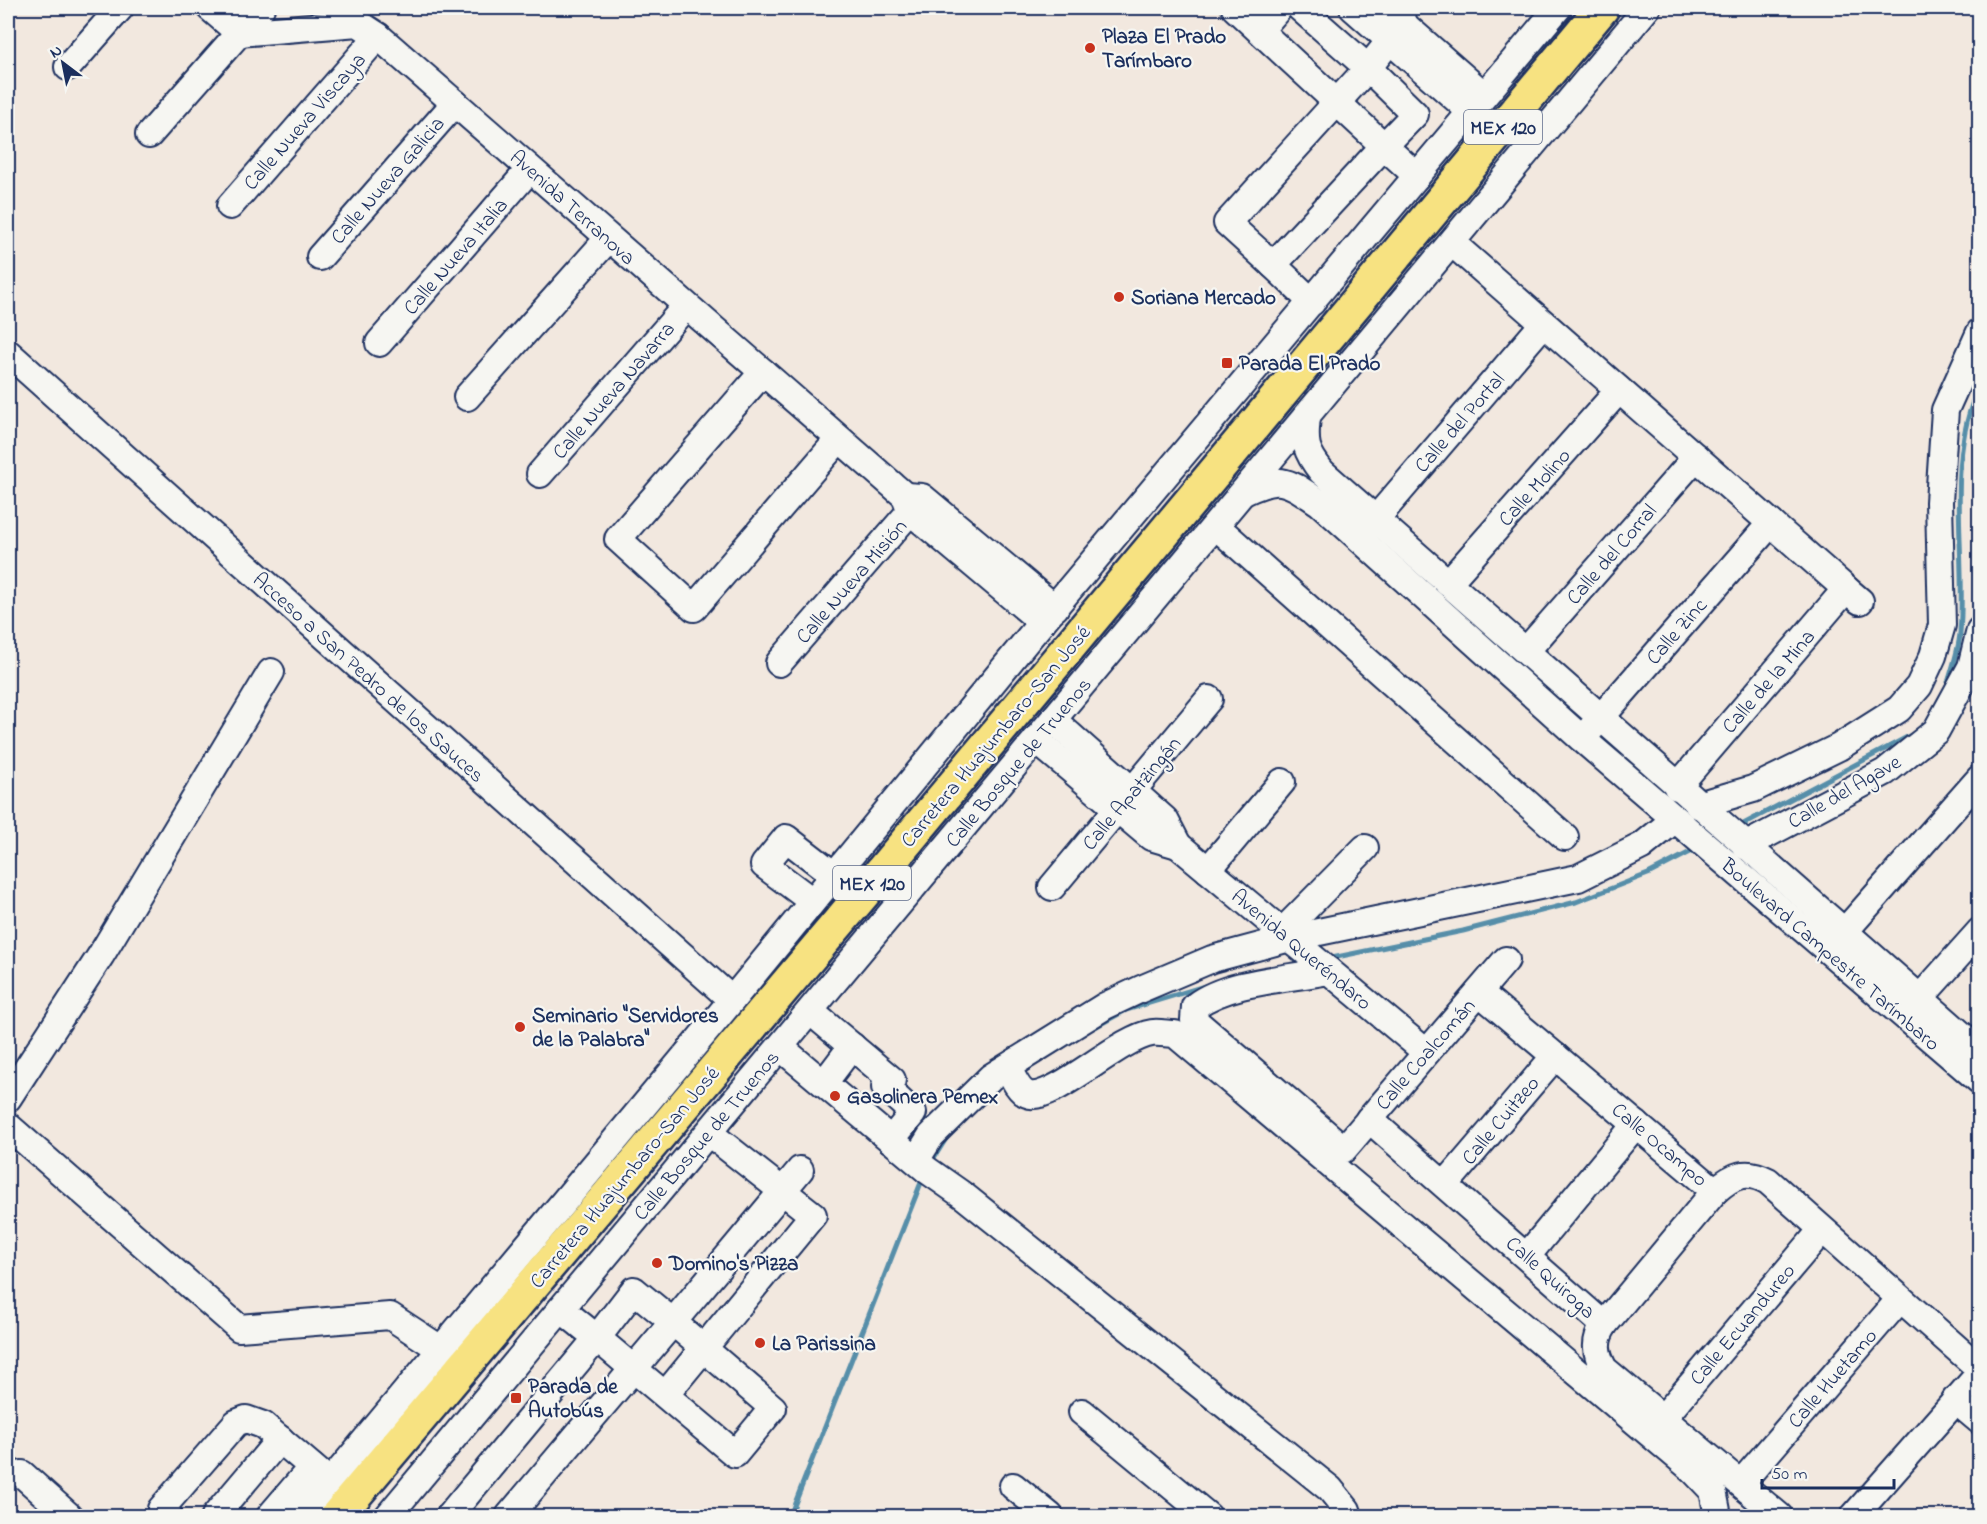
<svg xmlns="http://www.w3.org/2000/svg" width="1987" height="1524" font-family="'Indie Flower',sans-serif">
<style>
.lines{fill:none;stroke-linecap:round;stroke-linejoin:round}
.stream{stroke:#578ea9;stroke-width:5}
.minor-casing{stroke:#1b2f5e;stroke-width:30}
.major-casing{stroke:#1b2f5e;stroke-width:38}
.minor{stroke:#f6f6f2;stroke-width:26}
.major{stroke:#f7e281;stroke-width:33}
.poi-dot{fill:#c8321e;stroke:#f6f6f2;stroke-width:2}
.labels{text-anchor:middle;stroke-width:4.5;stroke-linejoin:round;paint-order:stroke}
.shield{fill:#f6f6f2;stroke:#5d6b8a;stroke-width:1.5}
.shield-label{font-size:20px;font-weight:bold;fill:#1b2f5e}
.poi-label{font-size:21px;font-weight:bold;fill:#1b2f5e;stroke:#f6f6f2;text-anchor:start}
.street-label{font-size:21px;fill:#1b2f5e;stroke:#f6f6f2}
</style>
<rect width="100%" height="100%" fill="#f2e8df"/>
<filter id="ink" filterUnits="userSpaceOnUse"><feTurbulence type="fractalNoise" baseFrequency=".0167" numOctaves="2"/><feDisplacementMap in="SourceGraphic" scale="12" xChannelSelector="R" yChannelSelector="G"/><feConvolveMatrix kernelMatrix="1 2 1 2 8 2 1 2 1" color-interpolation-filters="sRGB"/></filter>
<g filter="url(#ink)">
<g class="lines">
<g class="stream">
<path d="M1947,686C1952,669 1959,650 1960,633C1967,550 1944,462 1980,384"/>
<path d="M1736,828L1913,734"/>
<path d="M1327,959L1463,931L1576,902L1648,874L1698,848"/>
<path d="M1095,1027L1126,1010L1215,983"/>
<path d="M930,1164L949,1134"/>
<path d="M790,1516L924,1175"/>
</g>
<g class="minor-casing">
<g id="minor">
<path d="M210,8L239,33L358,23L378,36L905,496L911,512L1042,622"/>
<path d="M1235,8L1384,146L1415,114L1368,68L1300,8"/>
<path d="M1353,8L1470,111"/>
<path d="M1385,8L1484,95"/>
<path d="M1260,30L1279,8"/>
<path d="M68,67L120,8"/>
<path d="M149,135L261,8"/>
<path d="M230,206L378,36"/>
<path d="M1452,243L1846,589"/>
<path d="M320,257L455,103"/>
<path d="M1273,265L1227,223L1368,68L1404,23"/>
<path d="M1312,302L1273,265L1384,146L1417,176"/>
<path d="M379,343L530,169"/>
<path d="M8,353L732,1000"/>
<path d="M763,372L618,539L694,608L839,439"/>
<path d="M467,397L608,239"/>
<path d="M1307,417C1304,443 1305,451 1322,472L1980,1051"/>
<path d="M540,474L686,306"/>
<path d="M1244,492C1282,474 1287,481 1320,503L1582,739L1980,1081"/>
<path d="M905,496L922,497L1055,608"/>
<path d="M1375,520L1543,324"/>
<path d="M1216,526L1565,837"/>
<path d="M1448,583L1619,390"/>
<path d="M1526,651L1696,457"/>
<path d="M779,663L920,500"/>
<path d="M1053,720L1165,820L1178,845"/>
<path d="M1589,731L1771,523"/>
<path d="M1036,740L1151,837L1178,845L1426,1052"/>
<path d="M1677,787L1846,589L1860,601"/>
<path d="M1698,805L1753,789L1839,747L1899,709L1919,686L1933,656L1942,625L1939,502L1945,410L1980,332"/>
<path d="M1745,846L1885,772L1936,731L1971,667L1980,630"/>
<path d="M1208,870L1282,782"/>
<path d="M1052,887L1209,699"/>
<path d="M812,901L764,865L786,838L834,875"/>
<path d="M1845,931L1980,778"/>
<path d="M1282,932L1365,848"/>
<path d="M1329,971C1288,979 1228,981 1195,1006L1194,1020L1344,1149L1506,960"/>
<path d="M1479,992L1715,1191"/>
<path d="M1920,998L1980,931"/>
<path d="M810,1011L892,1080L885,1087L913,1113L891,1140"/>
<path d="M780,1047L927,1170L964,1196L1330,1489L1347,1510L1349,1516"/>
<path d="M1008,1067C1012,1076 1019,1093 1030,1095C1056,1099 1119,1038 1152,1033C1159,1032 1168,1034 1175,1034L1693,1470L1713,1491L1718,1516"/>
<path d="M824,1083L852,1046"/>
<path d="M8,1098L101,955L271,672"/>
<path d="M1369,1119L1604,1325"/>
<path d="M8,1126L239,1328L390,1316L442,1350"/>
<path d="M916,1160L931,1136L991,1077L1105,1006L1141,989L1212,959L1290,938L1578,878L1642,846L1674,820"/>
<path d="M1445,1185L1555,1056"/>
<path d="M1527,1256L1636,1124"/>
<path d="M666,1394L813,1215L709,1133"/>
<path d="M1955,1400L1980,1421"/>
<path d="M1082,1412L1208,1516"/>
<path d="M1663,1418L1821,1231"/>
<path d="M22,1474L69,1516"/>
<path d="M1741,1483L1900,1299"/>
<path d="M1013,1486L1050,1516"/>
<path d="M169,1516L161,1509L236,1423L246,1419L263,1425L331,1483"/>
<path d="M215,1516L280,1439"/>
<path d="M270,1516L312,1467"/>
<path d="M302,1516L732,1000L1042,622L1558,8"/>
<path d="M388,1516L1647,8"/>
<path d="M449,1516L597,1338L561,1309"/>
<path d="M509,1516L673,1322L773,1408L735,1454C689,1415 643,1377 597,1338L634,1290L673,1322L800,1170"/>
<path d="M1779,1516L1604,1369C1595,1352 1594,1341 1604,1325L1715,1191C1733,1175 1746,1169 1768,1181L1980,1369"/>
<path d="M1854,1516L1980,1373"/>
</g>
</g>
<g class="major-casing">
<path id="major" d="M337,1516L862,895L1602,8"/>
</g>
<use href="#minor" class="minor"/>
<use href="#major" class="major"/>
</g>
</g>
<g class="poi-dot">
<circle cx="1090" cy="48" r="6"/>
<circle cx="1119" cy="297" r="6"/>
<rect x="1221" y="357" width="12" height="12" rx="3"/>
<circle cx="520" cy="1027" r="6"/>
<circle cx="835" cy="1096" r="6"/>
<circle cx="657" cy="1263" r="6"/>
<circle cx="760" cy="1343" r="6"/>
<rect x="510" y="1392" width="12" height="12" rx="3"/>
</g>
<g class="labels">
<g class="shield">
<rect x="1464" y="110" width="78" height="34" rx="4.5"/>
<rect x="833" y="866" width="78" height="34" rx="4.5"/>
</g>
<g class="shield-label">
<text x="1503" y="134">MEX 120</text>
<text x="872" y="890">MEX 120</text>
</g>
<g class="poi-label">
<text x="1102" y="43">Plaza El Prado<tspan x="1102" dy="24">Tarímbaro</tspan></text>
<text x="1131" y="304">Soriana Mercado</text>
<text x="1239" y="370">Parada El Prado</text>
<text x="532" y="1022">Seminario "Servidores<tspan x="532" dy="24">de la Palabra"</tspan></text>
<text x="847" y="1103">Gasolinera Pemex</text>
<text x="669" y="1270">Domino's Pizza</text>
<text x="772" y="1350">La Parissina</text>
<text x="528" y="1393">Parada de<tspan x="528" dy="24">Autobús</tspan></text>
</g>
<g class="street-label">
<text transform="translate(304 121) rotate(-49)" y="7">Calle Nueva Viscaya</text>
<text transform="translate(387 180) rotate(-49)" y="7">Calle Nueva Galicia</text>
<text transform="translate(573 207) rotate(42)" y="7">Avenida Terranova</text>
<text transform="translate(455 256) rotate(-49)" y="7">Calle Nueva Italia</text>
<text transform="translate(613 390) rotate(-49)" y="7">Calle Nueva Navarra</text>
<text transform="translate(1459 422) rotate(-49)" y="7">Calle del Portal</text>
<text transform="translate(1534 487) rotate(-48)" y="7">Calle Molino</text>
<text transform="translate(1611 554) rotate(-49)" y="7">Calle del Corral</text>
<text transform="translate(851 581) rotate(-49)" y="7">Calle Nueva Misión</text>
<text transform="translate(1676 631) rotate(-49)" y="7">Calle Zinc</text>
<text transform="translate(369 677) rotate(42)" y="7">Acceso a San Pedro de los Sauces</text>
<text transform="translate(1768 681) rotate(-49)" y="7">Calle de la Mina</text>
<text transform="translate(995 736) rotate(-50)" y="7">Carretera Huajumbaro-San José</text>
<text transform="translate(1018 762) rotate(-50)" y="7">Calle Bosque de Truenos</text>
<text transform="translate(1844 791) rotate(-30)" y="7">Calle del Agave</text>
<text transform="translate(1131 793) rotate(-50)" y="7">Calle Apatzingán</text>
<text transform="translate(1302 949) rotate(40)" y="7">Avenida Queréndaro</text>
<text transform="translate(1831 954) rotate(41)" y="7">Boulevard Campestre Tarímbaro</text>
<text transform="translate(1425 1054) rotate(-49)" y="7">Calle Coalcomán</text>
<text transform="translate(1500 1120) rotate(-50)" y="7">Calle Cuitzeo</text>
<text transform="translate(706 1135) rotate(-50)" y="7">Calle Bosque de Truenos</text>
<text transform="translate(1660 1144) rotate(40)" y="7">Calle Ocampo</text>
<text transform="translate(624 1177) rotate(-50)" y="7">Carretera Huajumbaro-San José</text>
<text transform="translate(1551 1277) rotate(42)" y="7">Calle Quiroga</text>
<text transform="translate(1742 1324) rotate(-50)" y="7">Calle Ecuandureo</text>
<text transform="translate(1832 1378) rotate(-49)" y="7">Calle Huetamo</text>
</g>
</g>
<rect width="1987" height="1524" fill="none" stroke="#f6f6f2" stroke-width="30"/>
<rect x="15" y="15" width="1957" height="1494" fill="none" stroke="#1b2f5e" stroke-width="2" filter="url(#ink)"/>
<g transform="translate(63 63) rotate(328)" stroke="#f6f6f2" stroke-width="4.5" paint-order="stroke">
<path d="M0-4.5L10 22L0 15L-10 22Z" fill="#1b2f5e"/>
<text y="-9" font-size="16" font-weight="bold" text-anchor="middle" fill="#1b2f5e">N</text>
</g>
<path d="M1762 1479v9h132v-9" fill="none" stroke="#1b2f5e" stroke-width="3"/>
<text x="1771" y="1479" font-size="18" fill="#1b2f5e" stroke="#f6f6f2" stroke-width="4.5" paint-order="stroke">50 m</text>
</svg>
